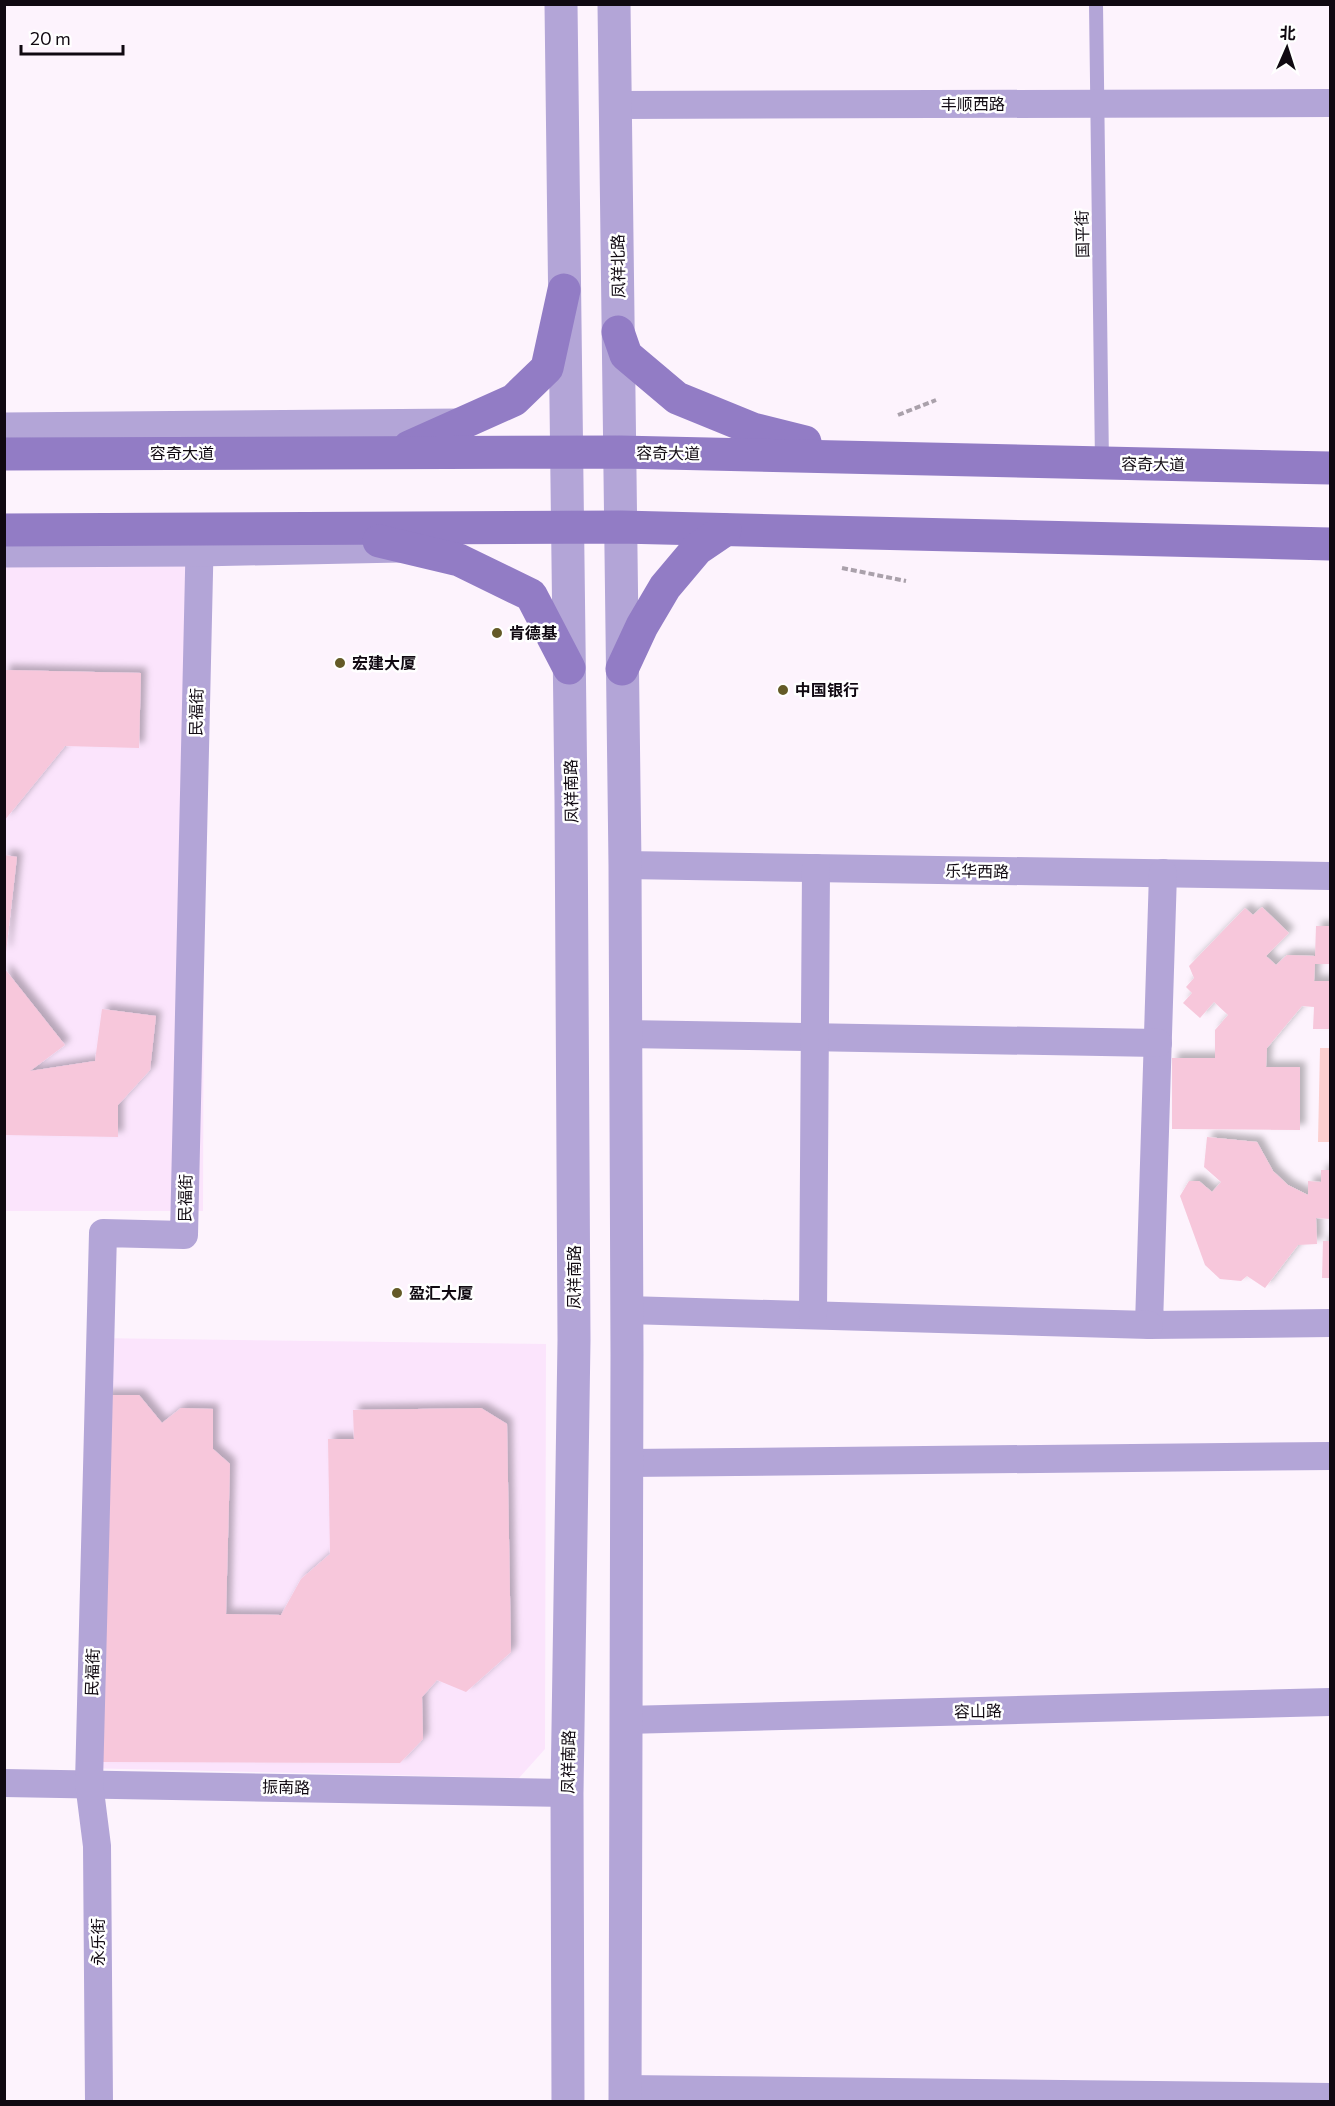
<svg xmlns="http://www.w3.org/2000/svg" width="1335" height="2106" font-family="Commissioner,'Noto Sans SC',sans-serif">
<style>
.built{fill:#fbe4fc}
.green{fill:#fccfcf}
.building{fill:#f7c7db;filter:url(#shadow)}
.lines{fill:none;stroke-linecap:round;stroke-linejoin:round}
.path{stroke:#aaa1ab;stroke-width:4;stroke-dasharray:6 3;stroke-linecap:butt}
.service{stroke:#b3a5d7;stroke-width:14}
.minor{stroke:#b3a5d7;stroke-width:28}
.tertiary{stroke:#b3a5d7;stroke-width:33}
.secondary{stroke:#927cc5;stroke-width:33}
.poi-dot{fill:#645a27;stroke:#fff;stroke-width:2}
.labels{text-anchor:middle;stroke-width:5;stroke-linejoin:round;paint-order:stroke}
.street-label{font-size:16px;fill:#100911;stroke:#fff}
.poi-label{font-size:16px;font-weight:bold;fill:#100911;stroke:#fff;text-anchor:start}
</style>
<defs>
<filter id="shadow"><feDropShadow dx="5.5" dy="-5.5" stdDeviation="3" flood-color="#0004"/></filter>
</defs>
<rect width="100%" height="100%" fill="#fdf3fd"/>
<g class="built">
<path d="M5,565L205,566L203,1211H5Z"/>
<path d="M93,1338L546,1344L545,1749L519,1778L81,1768Z"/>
</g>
<path class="green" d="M1320,1048H1330V1142H1318Z"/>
<g class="building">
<path d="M4,670L141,673L139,748L65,746L4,821Z"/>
<path d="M4,855L17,857L6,952H4Z"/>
<path d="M1262,907L1289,933L1266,956L1276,965L1287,955L1315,956L1316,926H1330V964H1315L1314,981H1330V1029H1313L1314,1007L1302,1006L1267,1048L1266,1067H1300V1130L1172,1129V1058H1215V1030L1228,1015L1214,1002L1200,1018L1183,1003L1192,993L1186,987L1194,978L1189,966L1245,908L1253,915Z"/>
<path d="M4,968L65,1045L30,1071L95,1061L102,1009L156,1016L150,1070L118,1105V1137L4,1135Z"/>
<path d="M1207,1137L1257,1142L1273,1171L1288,1185L1308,1195V1181L1321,1182V1170H1330V1219L1316,1218L1317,1244L1298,1245L1265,1288L1247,1276L1241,1281L1220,1279L1205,1265L1180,1196L1189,1181H1199L1212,1192L1221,1182L1204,1167Z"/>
<path d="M1323,1241H1330V1278H1322Z"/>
<path d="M103,1395H139L162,1423L181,1408L213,1409V1449L230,1464L226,1614L281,1615L301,1579L330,1554L328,1439H354L353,1410L481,1408L507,1424L511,1652L466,1692L437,1680L422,1697L423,1739L400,1763L102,1762Z"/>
</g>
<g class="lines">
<g class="path">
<path d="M898,415L936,400"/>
<path d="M842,568L906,581"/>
</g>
<path class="service" d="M1096,4L1102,463"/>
<g class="minor">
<path d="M616,105L1330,103"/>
<path d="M625,865L1330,876"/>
<path d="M1163,873L1149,1325L1330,1323"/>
<path d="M625,1034L1158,1043"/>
<path d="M627,1310L1149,1325"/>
<path d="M813,1315L816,868"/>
<path d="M627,1463L1330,1456"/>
<path d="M625,1720L1330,1702"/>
<path d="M4,1783L567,1793"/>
<path d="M625,2089L1330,2097"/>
<path d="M99,2102L97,1846L89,1783L103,1233L184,1235L200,529"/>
</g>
<g class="tertiary">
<path d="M561,4L571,800L574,1340L567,1793L568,2102"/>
<path d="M614,4L625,865L627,1355L625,2102"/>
<path d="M4,429L460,425"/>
<path d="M4,551L199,550L401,546"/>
</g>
<g class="secondary">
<path d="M618,332L626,355L677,398L753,429L805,442"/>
<path d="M409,447L514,400L547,368L564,290"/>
<path d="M4,454L620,452L1330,468"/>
<path d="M4,530L621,527L1330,544"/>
<path d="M379,541L459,560L531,595L569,668"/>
<path d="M622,669L642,626L665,587L697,549L725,530"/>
</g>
</g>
<g class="poi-dot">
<circle cx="497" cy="633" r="6"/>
<circle cx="340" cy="663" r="6"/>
<circle cx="783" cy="690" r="6"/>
<circle cx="397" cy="1293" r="6"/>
</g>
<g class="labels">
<g class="street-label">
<text x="973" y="110">丰顺西路</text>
<text transform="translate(1082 234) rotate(-91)" y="6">国平街</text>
<text transform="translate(618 266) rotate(-91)" y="6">凤祥北路</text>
<text x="182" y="459">容奇大道</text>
<text transform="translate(668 453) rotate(1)" y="6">容奇大道</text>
<text transform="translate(1153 464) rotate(1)" y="6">容奇大道</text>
<text transform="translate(196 712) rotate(-89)" y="6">民福街</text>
<text transform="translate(571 791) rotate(-91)" y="6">凤祥南路</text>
<text transform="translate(977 871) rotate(1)" y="6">乐华西路</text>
<text transform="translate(185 1198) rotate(-89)" y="6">民福街</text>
<text transform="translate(574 1277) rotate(-90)" y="6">凤祥南路</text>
<text transform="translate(92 1672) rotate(-88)" y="6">民福街</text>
<text transform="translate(978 1711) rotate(-1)" y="6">容山路</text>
<text transform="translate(568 1762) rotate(-89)" y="6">凤祥南路</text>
<text transform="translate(286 1787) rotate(1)" y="6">振南路</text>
<text transform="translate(98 1942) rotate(-90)" y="6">永乐街</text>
</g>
<g class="poi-label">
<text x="509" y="639">肯德基</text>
<text x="352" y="669">宏建大厦</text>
<text x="795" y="696">中国银行</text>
<text x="409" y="1299">盈汇大厦</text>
</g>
</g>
<rect width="1335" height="2106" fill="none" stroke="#100911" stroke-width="12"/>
<g transform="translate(1287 48) rotate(3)" stroke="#ffffff" stroke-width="4.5" paint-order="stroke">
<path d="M0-4.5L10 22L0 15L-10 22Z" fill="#100911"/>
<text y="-9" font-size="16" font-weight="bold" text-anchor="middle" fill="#100911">北</text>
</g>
<path d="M21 45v9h102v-9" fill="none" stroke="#100911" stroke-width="3"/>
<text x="30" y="45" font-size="18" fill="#100911" stroke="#ffffff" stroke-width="4.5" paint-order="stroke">20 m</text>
</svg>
